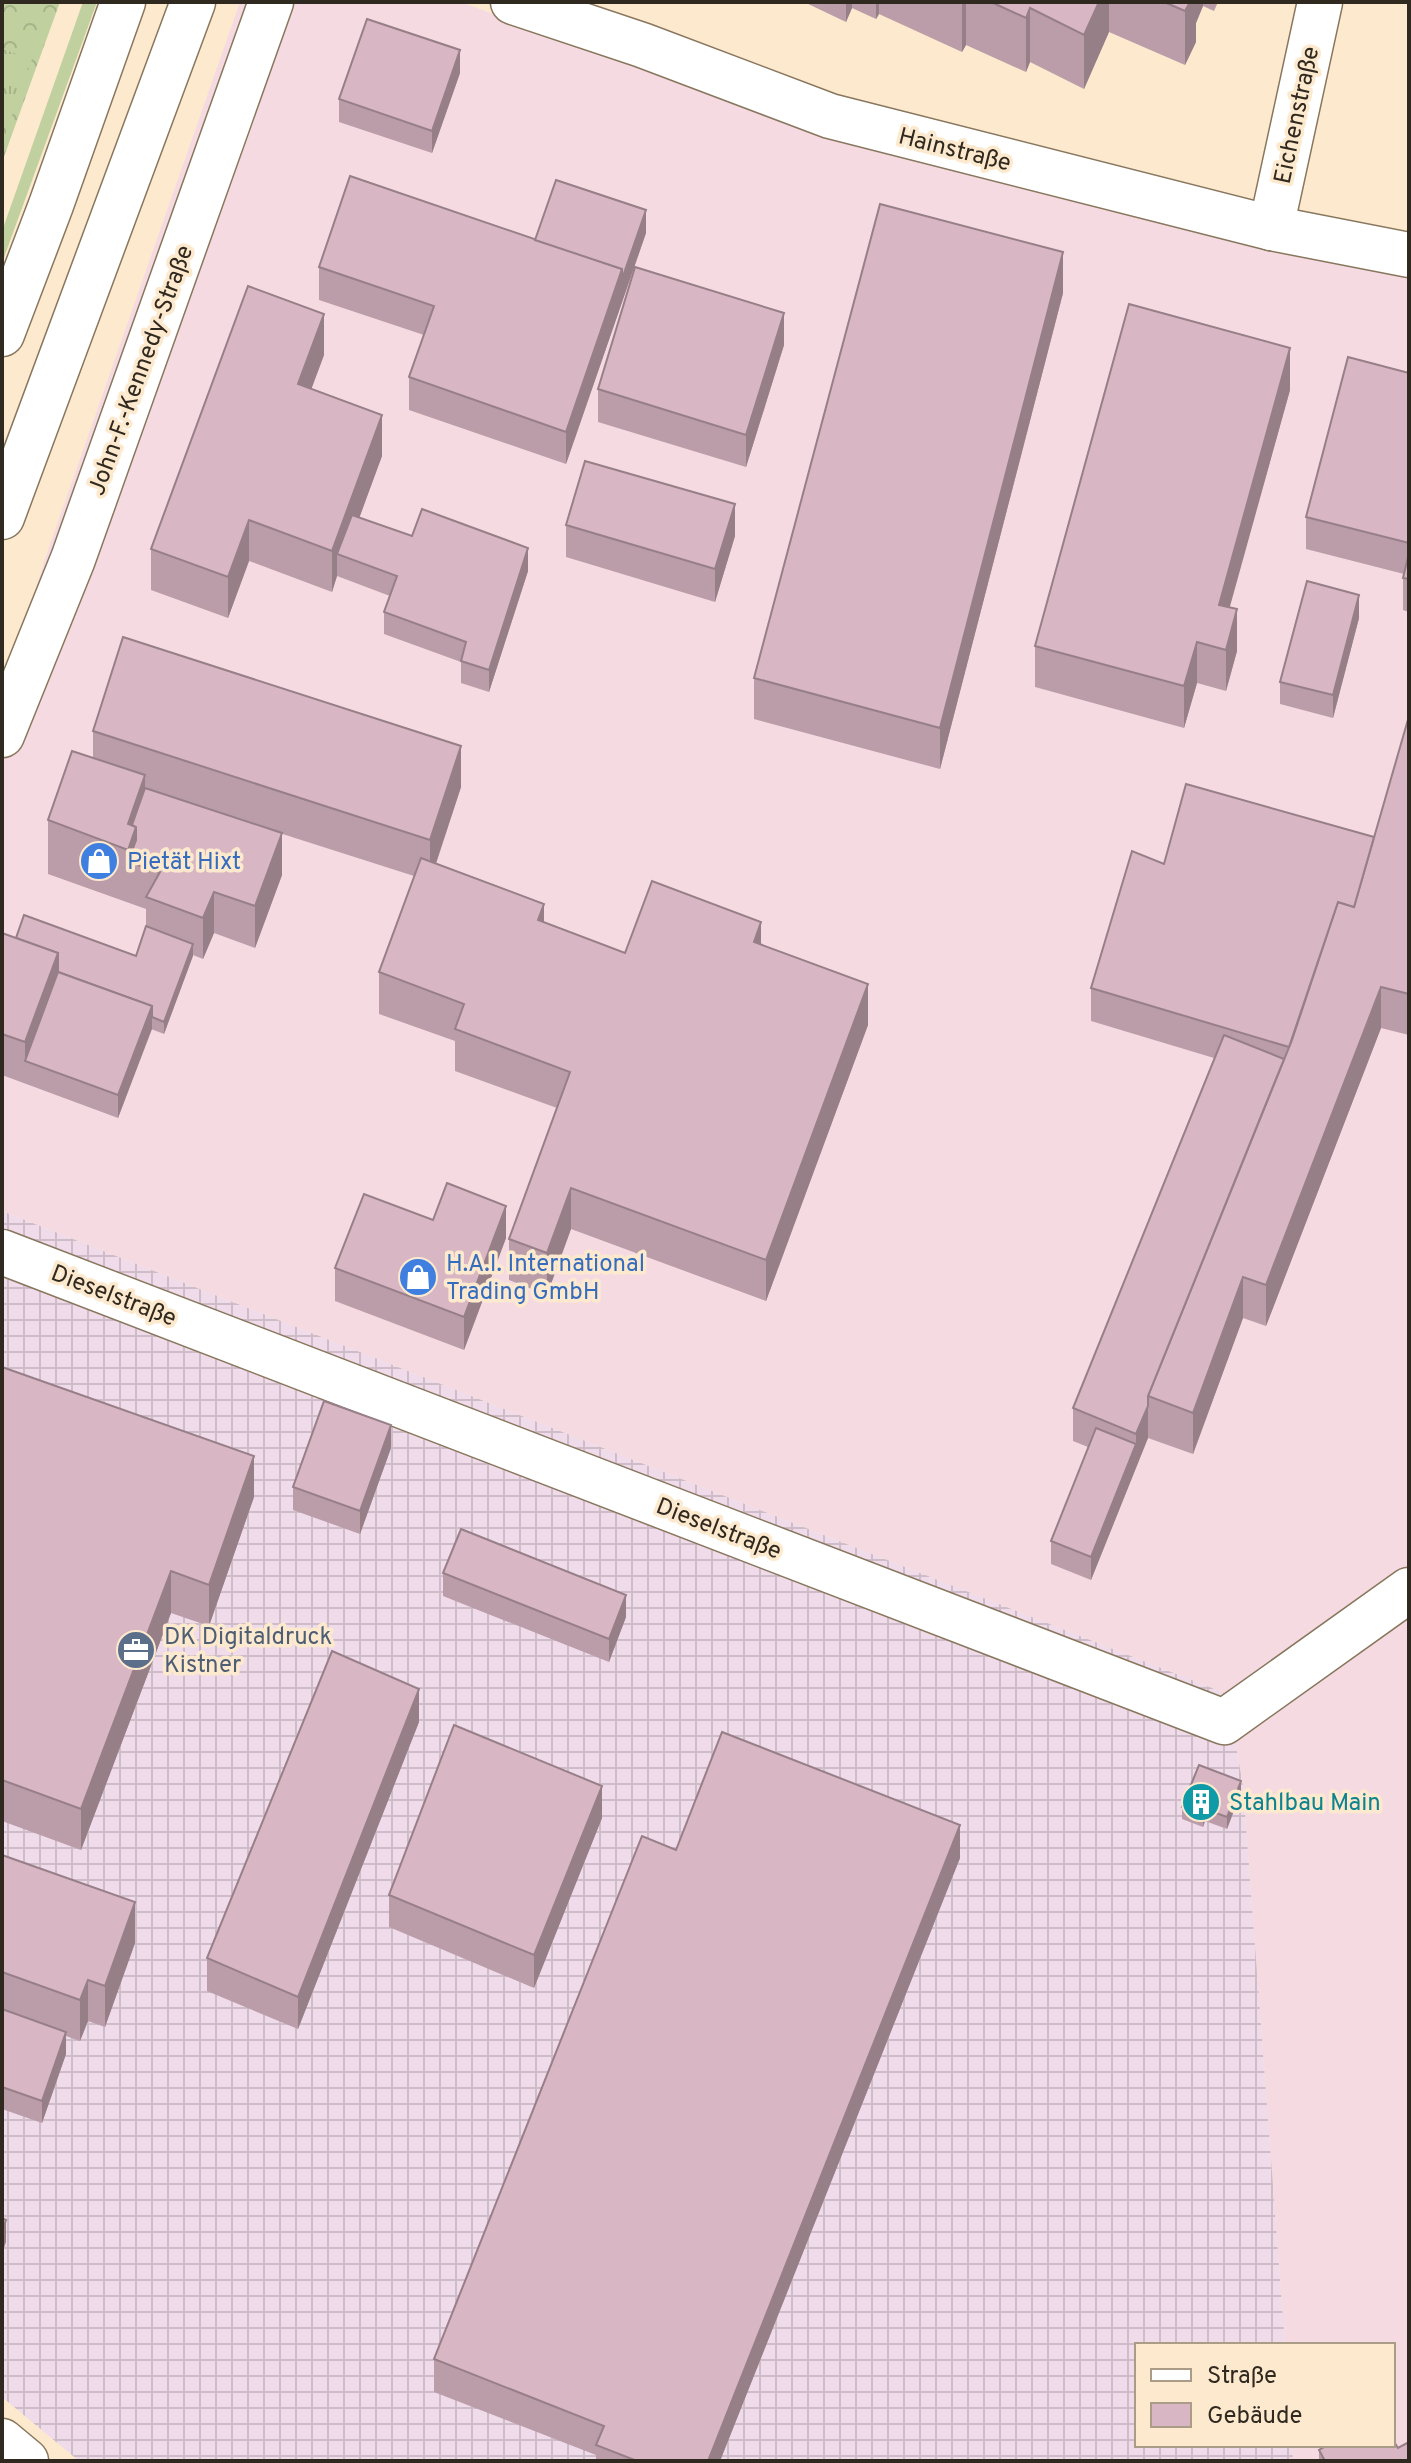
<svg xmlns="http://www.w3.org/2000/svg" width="1411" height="2463" font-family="Overpass,sans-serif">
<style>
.commercial{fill:#f5dbe1}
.industrial{fill:url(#industrial-grid)}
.green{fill:#c0d19f}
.forest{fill:url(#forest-crowns)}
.park{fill:url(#park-tufts)}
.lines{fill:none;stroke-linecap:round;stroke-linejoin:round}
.minor-casing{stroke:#88775e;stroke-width:47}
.major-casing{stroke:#88775e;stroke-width:47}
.minor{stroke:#fff;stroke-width:44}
.major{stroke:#fff;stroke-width:44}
.wall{fill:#ba9da8}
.shaded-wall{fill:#977f88}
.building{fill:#d8b6c3;stroke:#977f88;stroke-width:2}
.labels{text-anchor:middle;stroke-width:7;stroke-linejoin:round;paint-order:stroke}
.street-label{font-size:24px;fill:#30291f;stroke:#fde9ce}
.shop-label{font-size:24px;fill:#366cbe;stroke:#fde9ce;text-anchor:start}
.service-label{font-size:24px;fill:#4e5e75;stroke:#fde9ce;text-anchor:start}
.culture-label{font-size:24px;fill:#0d838f;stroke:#fde9ce;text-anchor:start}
</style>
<defs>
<pattern id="industrial-grid" width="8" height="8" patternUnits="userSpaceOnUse" patternTransform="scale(2)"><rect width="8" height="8" fill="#f0dbea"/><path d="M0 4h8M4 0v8" fill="none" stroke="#cebcc8"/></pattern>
<pattern id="forest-crowns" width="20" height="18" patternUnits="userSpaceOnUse" patternTransform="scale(2)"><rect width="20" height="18" fill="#c0d19f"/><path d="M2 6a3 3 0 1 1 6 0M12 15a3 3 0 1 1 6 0" fill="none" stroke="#a5b388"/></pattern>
<pattern id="park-tufts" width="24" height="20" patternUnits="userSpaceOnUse" patternTransform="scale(2)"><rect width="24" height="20" fill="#c0d19f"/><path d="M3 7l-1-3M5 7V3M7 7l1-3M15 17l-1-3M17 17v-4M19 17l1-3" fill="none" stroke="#a5b388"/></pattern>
</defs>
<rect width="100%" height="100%" fill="#fde9ce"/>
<path class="commercial" d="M240,2H461L833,140L1409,277V2461H1293L1292,2445H1393V2345H1285L1243,1786L1227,1694L2,1211V695L46,556Z"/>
<path class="industrial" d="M2,1211L1227,1694L1243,1786L1285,2345H1137V2445H1292L1293,2461H79L2,2397Z"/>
<path class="green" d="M83,2H97L2,263V231Z"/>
<path class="forest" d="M2,2H60L2,162Z"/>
<path class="park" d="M2,49L32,59L2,144Z"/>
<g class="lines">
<g class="minor-casing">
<g id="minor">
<path d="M513,2L642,45L830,116L1271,228L1409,255"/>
<path d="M1271,228L1320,2"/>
<path d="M2,735L73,559L271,2"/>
<path d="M2,1252L1224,1722L1409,1590"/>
<path d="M2,2441L26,2461"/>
</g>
</g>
<g class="major-casing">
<g id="major">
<path d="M2,334L51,205L123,2"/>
<path d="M2,517L193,2"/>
</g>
</g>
<use href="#minor" class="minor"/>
<use href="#major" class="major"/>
</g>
<g class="wall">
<path d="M804,2H1218L1214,11L1203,6L1196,23V42L1185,65L1109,32L1084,89L1030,62L1026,72L966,45L962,52L879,14L876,19L852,8L846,22Z"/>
<path d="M460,73L432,153L339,122V99Z"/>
<path d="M646,233L566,464L409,410V377L424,335L319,300V267L535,240Z"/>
<path d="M1063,293L940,769L754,719V678Z"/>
<path d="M784,345L746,467L598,422V389Z"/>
<path d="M324,355L311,389L382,456L359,517L412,536L528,571L489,692L461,683V662L384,634V612L390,596L337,576L332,592L249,561L228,618L151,590V549Z"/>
<path d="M1409,373V579L1404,574L1306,549V517Z"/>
<path d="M1290,390L1229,607L1237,651L1226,691L1197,683L1184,728L1035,687V646Z"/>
<path d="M566,525L735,536L715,602L566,557Z"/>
<path d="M1403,578L1409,579V612L1403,610Z"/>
<path d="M1359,618L1333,718L1280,704V682Z"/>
<path d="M1409,716V1035L1381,1028L1266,1326L1243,1318L1193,1454L1148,1438L1091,1580L1051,1564V1541L1088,1447L1073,1441V1408L1214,1058L1091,1021V988L1164,864L1374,837Z"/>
<path d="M93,731L461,787L436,864L544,922L625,953L761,944L868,1025L766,1301L571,1229L547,1295L509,1280V1239L557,1108L455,1071V1041L379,1014V972L414,876L270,830L282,875L255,948L214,933L203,959L193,955L164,1034L151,1029L118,1118L2,1075V933L16,938L136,956L146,926V909L48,874V820L93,758Z"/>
<path d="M433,1220L506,1238L464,1350L335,1301V1268Z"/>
<path d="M2,1367L254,1497L209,1626L171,1613L81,1850L2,1821Z"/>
<path d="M391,1448L360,1534L293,1510V1487Z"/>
<path d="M443,1573L626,1617L609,1662L443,1596Z"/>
<path d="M419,1722L298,2029L207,1991V1958Z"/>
<path d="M1241,1792L1227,1829L1205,1821L1203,1827L1182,1819V1807Z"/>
<path d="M602,1818L534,1988L389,1927V1895Z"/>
<path d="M676,1850L960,1858L720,2461H596V2455L434,2392V2359Z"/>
<path d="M2,1855L135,1943L105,2027L88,2021L80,2041L66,2036V2054L42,2123L2,2109Z"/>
<path d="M1398,2448L1409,2461H1319V2450Z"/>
</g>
<g class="shaded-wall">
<path d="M846,2H852V8L846,22Z"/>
<path d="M876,2H879V14L876,19Z"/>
<path d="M962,2H966V45L962,52Z"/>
<path d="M1099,2H1109V32L1084,89V35Z"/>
<path d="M1189,2H1203V6L1196,23V42L1185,65V11Z"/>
<path d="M1030,8V62L1026,72V18Z"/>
<path d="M460,50V73L432,153V131Z"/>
<path d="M646,210V233L566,464V432L622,269Z"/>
<path d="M1063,252V293L940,769V728Z"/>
<path d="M784,313V345L746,467V435Z"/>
<path d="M324,314V355L298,425V384Z"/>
<path d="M1290,348V390L1219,646V605Z"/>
<path d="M382,415V456L345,557L337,554V576L332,592V551Z"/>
<path d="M735,504V536L715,602V569Z"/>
<path d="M249,520V561L228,618V577Z"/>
<path d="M528,548V571L489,692V670Z"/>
<path d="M1359,595V618L1333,718V695Z"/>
<path d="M1237,609V651L1226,691V650Z"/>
<path d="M1197,642V683L1184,728V686Z"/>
<path d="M461,746V787L430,881V840Z"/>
<path d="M145,775V829L128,862V824Z"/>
<path d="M282,833V875L255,948V906Z"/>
<path d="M214,892V933L203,959V918Z"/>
<path d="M544,904V945L538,920Z"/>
<path d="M761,922V963L754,942Z"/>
<path d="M193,944V956L164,1034V1022Z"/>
<path d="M58,953V994L25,1061V1042Z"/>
<path d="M868,984V1025L766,1301V1260Z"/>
<path d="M1381,987V1028L1266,1326V1285Z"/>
<path d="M152,1006V1029L118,1118V1095Z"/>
<path d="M571,1188V1229L547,1295V1253Z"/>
<path d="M506,1206V1238L464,1350V1317Z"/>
<path d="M1243,1277V1318L1193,1454V1413Z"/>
<path d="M1148,1406V1438L1091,1580V1557L1136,1444V1434Z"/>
<path d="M391,1425V1448L360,1534V1511Z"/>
<path d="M254,1456V1497L209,1626V1585Z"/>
<path d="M171,1571V1613L81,1850V1809Z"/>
<path d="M626,1595V1617L609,1662V1639Z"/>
<path d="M419,1689V1722L298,2029V1997Z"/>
<path d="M1241,1781V1792L1227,1829V1817Z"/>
<path d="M602,1786V1818L534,1988V1955Z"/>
<path d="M1205,1809V1821L1203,1827V1815Z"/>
<path d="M960,1825V1858L720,2461H708Z"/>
<path d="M135,1902V1943L105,2027V1986Z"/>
<path d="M88,1980V2021L80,2041V2000Z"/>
<path d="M66,2032V2054L42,2123V2101Z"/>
<path d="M6,2220V2242L2,2254V2231Z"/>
</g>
<g class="building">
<path d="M991,2H1099L1084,35L1030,8L1026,18Z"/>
<path d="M1164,2H1190L1185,11Z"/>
<path d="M367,19L460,50L432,131L339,99Z"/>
<path d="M350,176L622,269L566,432L409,377L434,306L319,267Z"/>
<path d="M556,180L646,210L622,279V269L535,240Z"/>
<path d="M880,204L1063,252L940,728L754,678Z"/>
<path d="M635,267L784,313L746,435L598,389Z"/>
<path d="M248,286L324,314L298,384L382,415L332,551L249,520L228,577L151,549Z"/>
<path d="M1129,304L1290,348L1219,605L1237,609L1226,650L1197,642L1184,686L1035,646Z"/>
<path d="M1348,357L1409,373V543L1306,517Z"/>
<path d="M585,461L735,504L715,569L566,525Z"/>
<path d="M422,509L528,548L489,670L461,661L466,642L384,612L397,576L337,554L352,515L412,536Z"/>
<path d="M1409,553V579L1403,578Z"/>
<path d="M1307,581L1359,595L1333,695L1280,682Z"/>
<path d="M123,637L461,746L430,840L93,731Z"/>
<path d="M1409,716V994L1381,987L1266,1285L1243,1277L1193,1413L1148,1396L1292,1040L1338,902L1354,907Z"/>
<path d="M72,751L145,775L128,824L136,827L128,850L48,820Z"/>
<path d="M1186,784L1374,837L1354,907L1338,902L1289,1047L1091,988L1132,851L1164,864Z"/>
<path d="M145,788L282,833L255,906L214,892L203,918L146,897L160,872L128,862L136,840V827L132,825Z"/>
<path d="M421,858L544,904L538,920L625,953L652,881L761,922L754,942L868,984L766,1260L571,1188L547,1253L509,1239L570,1072L455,1029L464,1004L379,972Z"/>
<path d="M24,915L136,956L146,926L193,944L164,1022L152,1017V1006L58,972V953L16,938Z"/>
<path d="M2,933L58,953L25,1042L2,1034Z"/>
<path d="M58,972L152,1006L118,1095L25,1061Z"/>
<path d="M1224,1035L1284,1059L1148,1396V1406L1136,1434L1073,1408Z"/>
<path d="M447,1183L506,1206L464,1317L335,1268L364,1194L433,1220Z"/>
<path d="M2,1367L254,1456L209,1585L171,1571L81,1809L2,1780Z"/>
<path d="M324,1401L391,1425L360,1511L293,1487Z"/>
<path d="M1096,1428L1136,1444L1091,1557L1051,1541Z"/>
<path d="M461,1529L626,1595L609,1639L443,1573Z"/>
<path d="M332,1651L419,1689L298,1997L207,1958Z"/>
<path d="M454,1725L602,1786L534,1955L389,1895Z"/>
<path d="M722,1732L960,1825L708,2461H637L596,2445L604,2426L434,2359L642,1836L676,1850Z"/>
<path d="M1199,1765L1241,1781L1227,1817L1205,1809L1203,1815L1182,1807Z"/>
<path d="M2,1855L135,1902L105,1986L88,1980L80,2000L2,1972Z"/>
<path d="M2,2009L66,2032L42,2101L2,2087Z"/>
<path d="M2,2218L6,2220L2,2231Z"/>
<path d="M1393,2440L1398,2448L1409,2442V2461H1325L1319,2450L1328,2445H1393Z"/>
</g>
<defs>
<g id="shop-disc" transform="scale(2)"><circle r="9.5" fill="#3f7fe0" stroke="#fde9ce"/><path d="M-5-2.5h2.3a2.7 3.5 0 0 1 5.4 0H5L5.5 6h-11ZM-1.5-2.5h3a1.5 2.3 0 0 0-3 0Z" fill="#fff"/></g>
<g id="office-disc" transform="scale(2)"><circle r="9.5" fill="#5c6f8a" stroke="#fde9ce"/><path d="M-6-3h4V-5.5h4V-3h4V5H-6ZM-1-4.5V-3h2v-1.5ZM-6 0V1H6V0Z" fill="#fff"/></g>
<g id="building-disc" transform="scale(2)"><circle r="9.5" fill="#0f9aa8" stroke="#fde9ce"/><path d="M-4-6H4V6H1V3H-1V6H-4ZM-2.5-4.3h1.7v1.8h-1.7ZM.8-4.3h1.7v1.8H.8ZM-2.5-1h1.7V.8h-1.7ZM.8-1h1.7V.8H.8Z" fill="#fff"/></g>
</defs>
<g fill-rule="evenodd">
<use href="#shop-disc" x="99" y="861"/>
<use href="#shop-disc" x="418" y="1277"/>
<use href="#office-disc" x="136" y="1650"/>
<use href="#building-disc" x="1201" y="1802"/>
</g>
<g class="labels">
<g class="street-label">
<text transform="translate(1296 115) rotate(-78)" y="8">Eichenstraße</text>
<text transform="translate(955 149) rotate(14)" y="8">Hainstraße</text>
<text transform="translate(140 370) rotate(-70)" y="8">John-F.-Kennedy-Straße</text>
<text transform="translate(114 1295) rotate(21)" y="8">Dieselstraße</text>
<text transform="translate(719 1528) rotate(21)" y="8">Dieselstraße</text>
</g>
<g class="shop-label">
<text x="127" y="869">Pietät Hixt</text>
<text x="446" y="1271">H.A.I. International<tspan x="446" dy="28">Trading GmbH</tspan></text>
</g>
<g class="service-label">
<text x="164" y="1644">DK Digitaldruck<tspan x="164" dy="28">Kistner</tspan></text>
</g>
<g class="culture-label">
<text x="1229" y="1810">Stahlbau Main</text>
</g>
</g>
<rect width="1411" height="2463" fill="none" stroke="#30291f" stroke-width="8"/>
<rect x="1135" y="2343" width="260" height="104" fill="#fde9ce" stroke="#ab9c88" stroke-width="2"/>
<rect x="1151" y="2369" width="40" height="12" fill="#ffffff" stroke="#ab9c88" stroke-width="2"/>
<text x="1207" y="2383" font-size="24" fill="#30291f">Straße</text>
<rect x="1151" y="2403" width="40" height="24" fill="#d8b6c3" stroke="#ab9c88" stroke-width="2"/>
<text x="1207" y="2423" font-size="24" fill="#30291f">Gebäude</text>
</svg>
